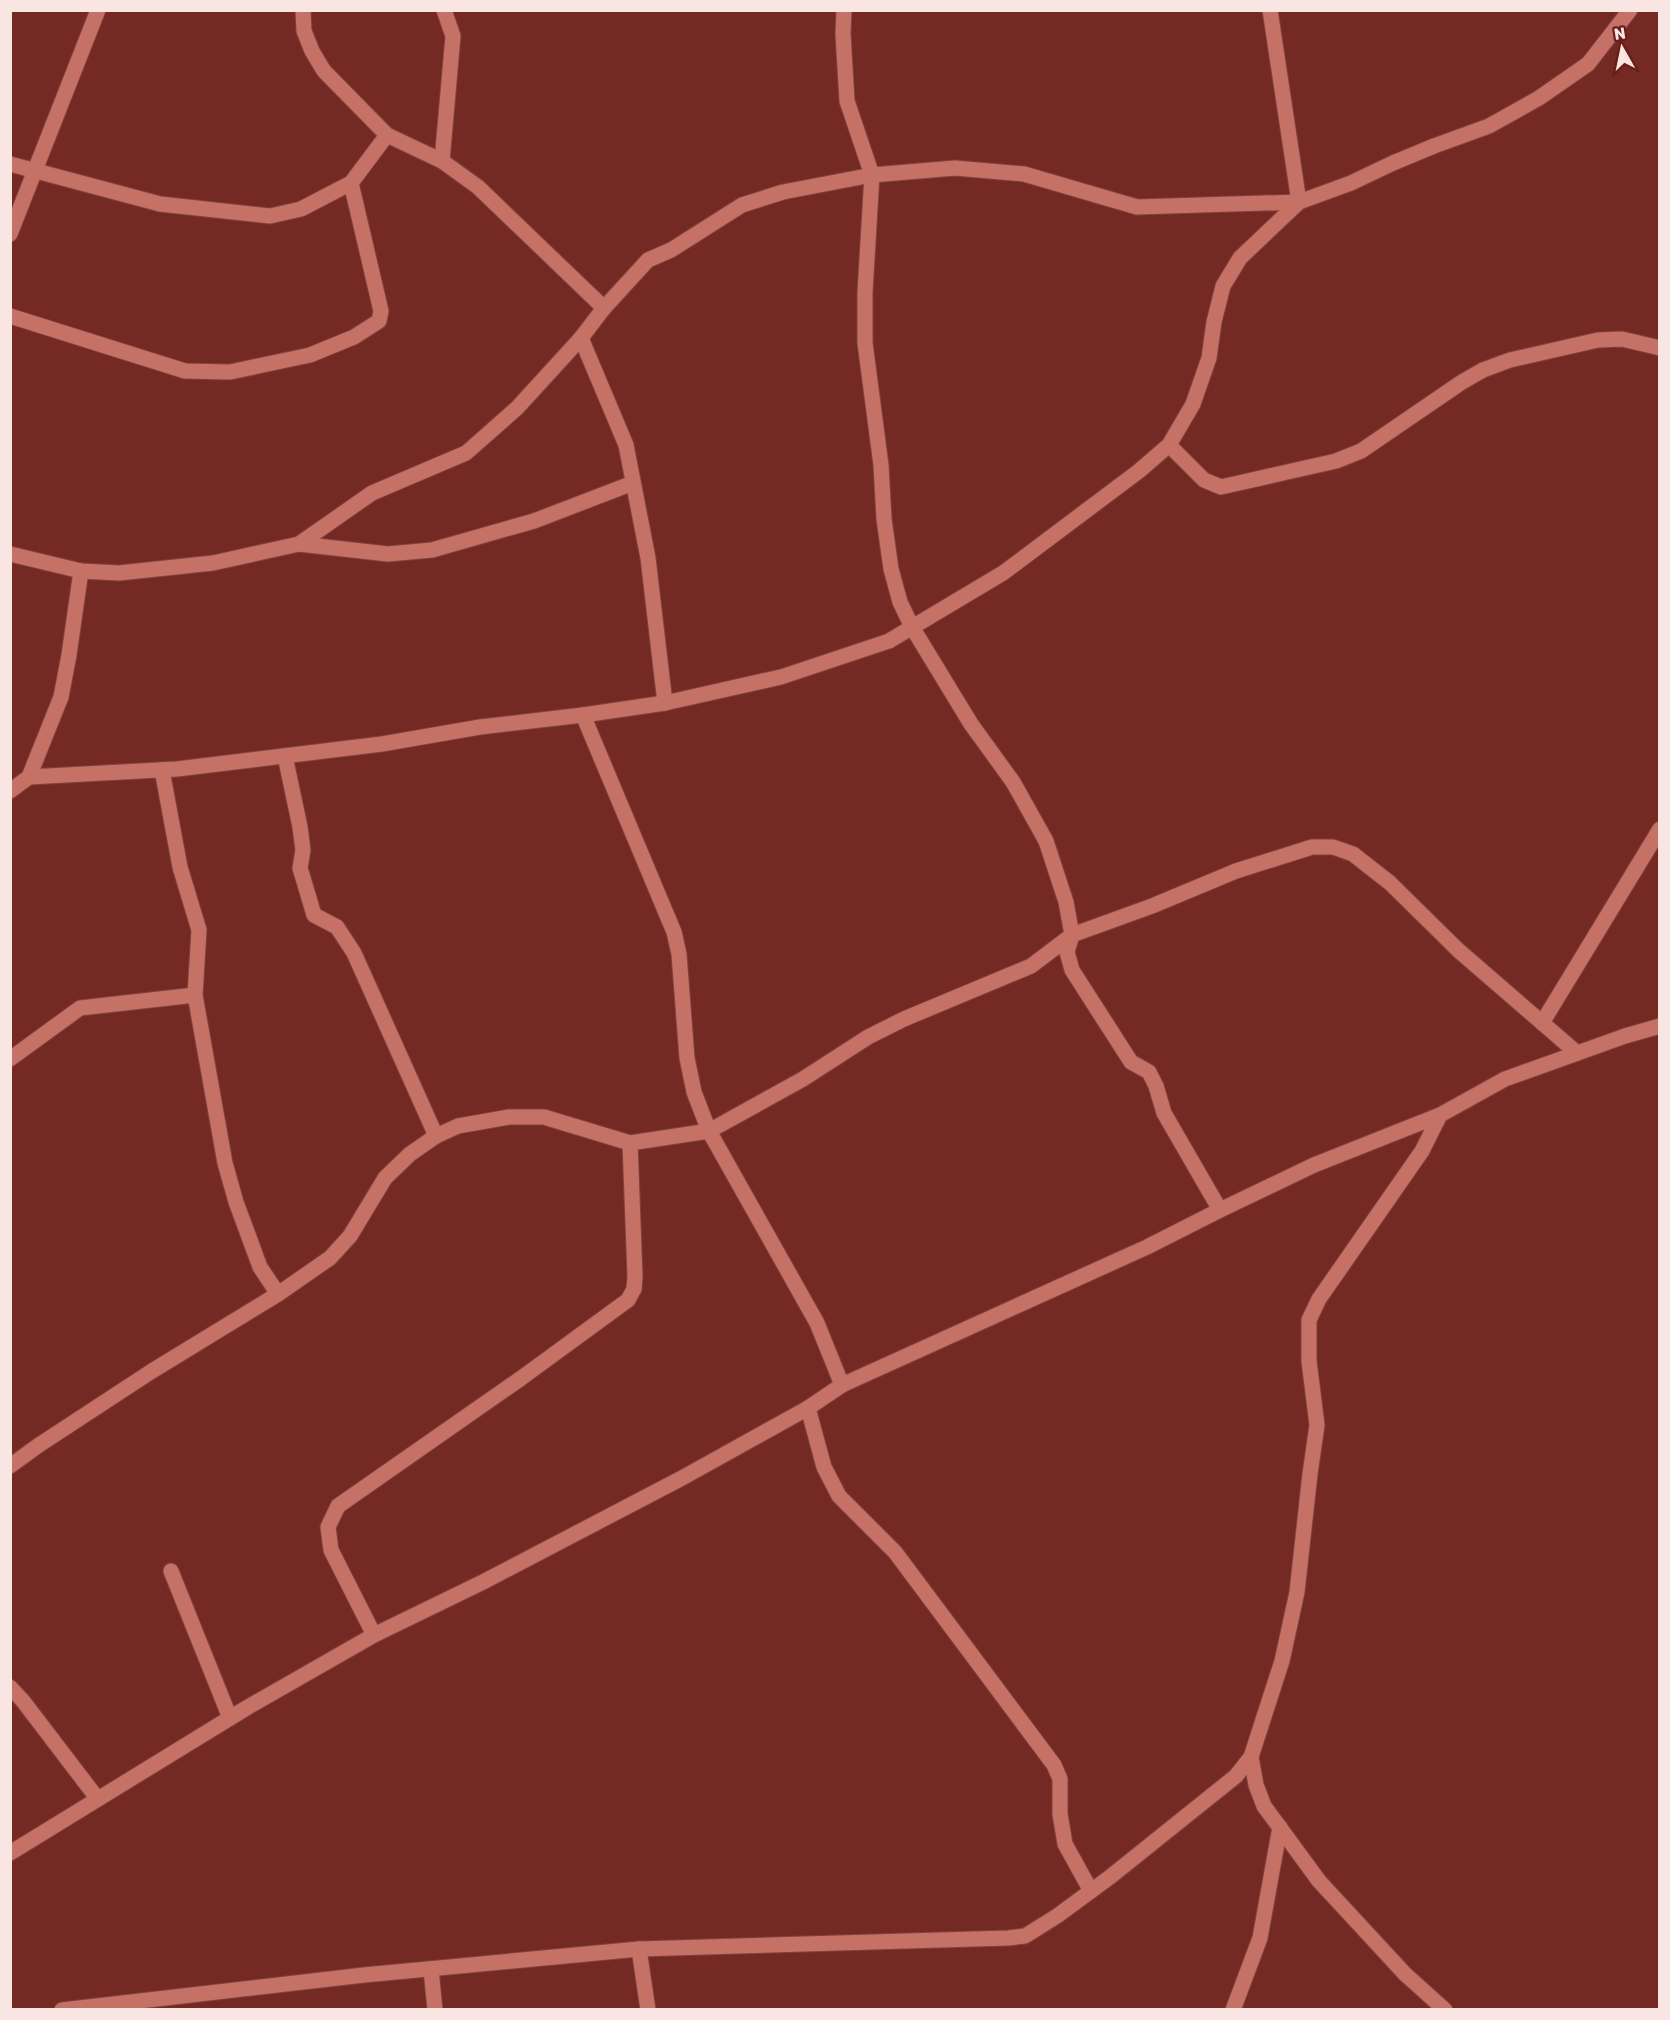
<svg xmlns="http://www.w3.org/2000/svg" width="1670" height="2020" font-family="Rubik,sans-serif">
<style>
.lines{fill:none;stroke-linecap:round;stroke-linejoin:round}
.minor-casing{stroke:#804241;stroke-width:17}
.minor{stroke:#c57166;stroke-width:15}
</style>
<rect width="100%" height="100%" fill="#752923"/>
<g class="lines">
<g class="minor-casing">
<g id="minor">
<path d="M303,10L304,31L312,51L324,71L387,135L442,161L478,187L604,308"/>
<path d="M844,10L843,34L847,101L872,175L865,292V343L881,465L884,519L891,569L900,602L912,627L971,724L1013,782L1046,841L1066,902L1072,935L1067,952L1072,970L1131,1062L1149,1072L1156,1086L1164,1113L1220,1210"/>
<path d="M442,161L453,36L444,10"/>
<path d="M10,164L160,204L270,216L301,209L351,183L387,135"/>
<path d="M10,234L98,10"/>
<path d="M10,316L185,371L230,372L310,355L354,337L379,321L381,311L351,183"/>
<path d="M581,338L626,445L648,558L665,703"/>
<path d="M1169,445L1204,480L1221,487L1336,461L1361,451L1462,382L1483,370L1510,360L1598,340L1622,339L1660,348"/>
<path d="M299,544L372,493L466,453L517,408L581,338L604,308L648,260L671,250L742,205L783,192L872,175L955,168L1024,174L1137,207L1299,202L1351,183L1393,163L1434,146L1489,126L1539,98L1588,64L1630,10"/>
<path d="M10,554L81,571L119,573L213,563L299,544L388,554L432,550L534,521L633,483"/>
<path d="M583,715L674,932L679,954L687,1058L694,1092L709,1131L817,1323L842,1385"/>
<path d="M285,756L300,827L303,850L300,868L314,915L337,927L354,953L436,1136"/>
<path d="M162,770L180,867L199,930L195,995L225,1163L236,1202L260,1267L278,1294"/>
<path d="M29,777L177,769L382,744L480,727L583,715L665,703L781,677L889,641L1003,573L1139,471L1169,445L1193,404L1209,358L1214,322L1223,286L1240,258L1299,202L1270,10"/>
<path d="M10,791L29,777L61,697L69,655L81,571"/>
<path d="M1542,1023L1660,829"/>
<path d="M10,1059L80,1008L195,995"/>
<path d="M808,1408L824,1467L839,1496L895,1552L1054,1765L1060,1779V1814L1065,1844L1091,1891"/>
<path d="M10,1466L39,1445L152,1371L278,1294L330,1258L350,1236L385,1178L410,1154L436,1136L458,1126L509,1117H544L630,1143L709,1131L803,1079L868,1037L904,1019L1031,966L1072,935L1152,906L1236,871L1312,847H1333L1353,854L1390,883L1458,950L1577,1053"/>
<path d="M171,1571L230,1718"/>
<path d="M374,1635L331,1550L328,1527L338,1506L520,1379L628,1300L634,1289L635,1276L630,1143"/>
<path d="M10,1687L23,1701L97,1798"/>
<path d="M1251,1757L1256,1785L1264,1806L1319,1881L1405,1974L1445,2010"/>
<path d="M10,1853L248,1707L374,1635L483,1582L682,1478L808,1408L842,1385L1147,1247L1220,1210L1314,1165L1440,1115L1505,1079L1625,1036L1660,1026"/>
<path d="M639,1949L648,2010"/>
<path d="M431,1969L435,2010"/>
<path d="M62,2010L364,1975L639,1949L1008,1938L1025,1936L1057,1916L1110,1877L1236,1776L1251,1757L1282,1661L1297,1592L1310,1474L1317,1425L1309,1361V1320L1319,1299L1422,1151L1440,1115"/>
<path d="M1233,2010L1260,1938L1280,1827"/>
</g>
</g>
<use href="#minor" class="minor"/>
</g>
<rect width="1670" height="2020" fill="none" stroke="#f9e5e2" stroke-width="24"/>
<g transform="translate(1622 48) rotate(351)" stroke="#681d18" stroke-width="4.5" paint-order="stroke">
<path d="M0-4.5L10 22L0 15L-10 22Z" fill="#f9e5e2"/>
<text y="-9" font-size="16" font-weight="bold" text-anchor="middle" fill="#f9e5e2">N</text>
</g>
</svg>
